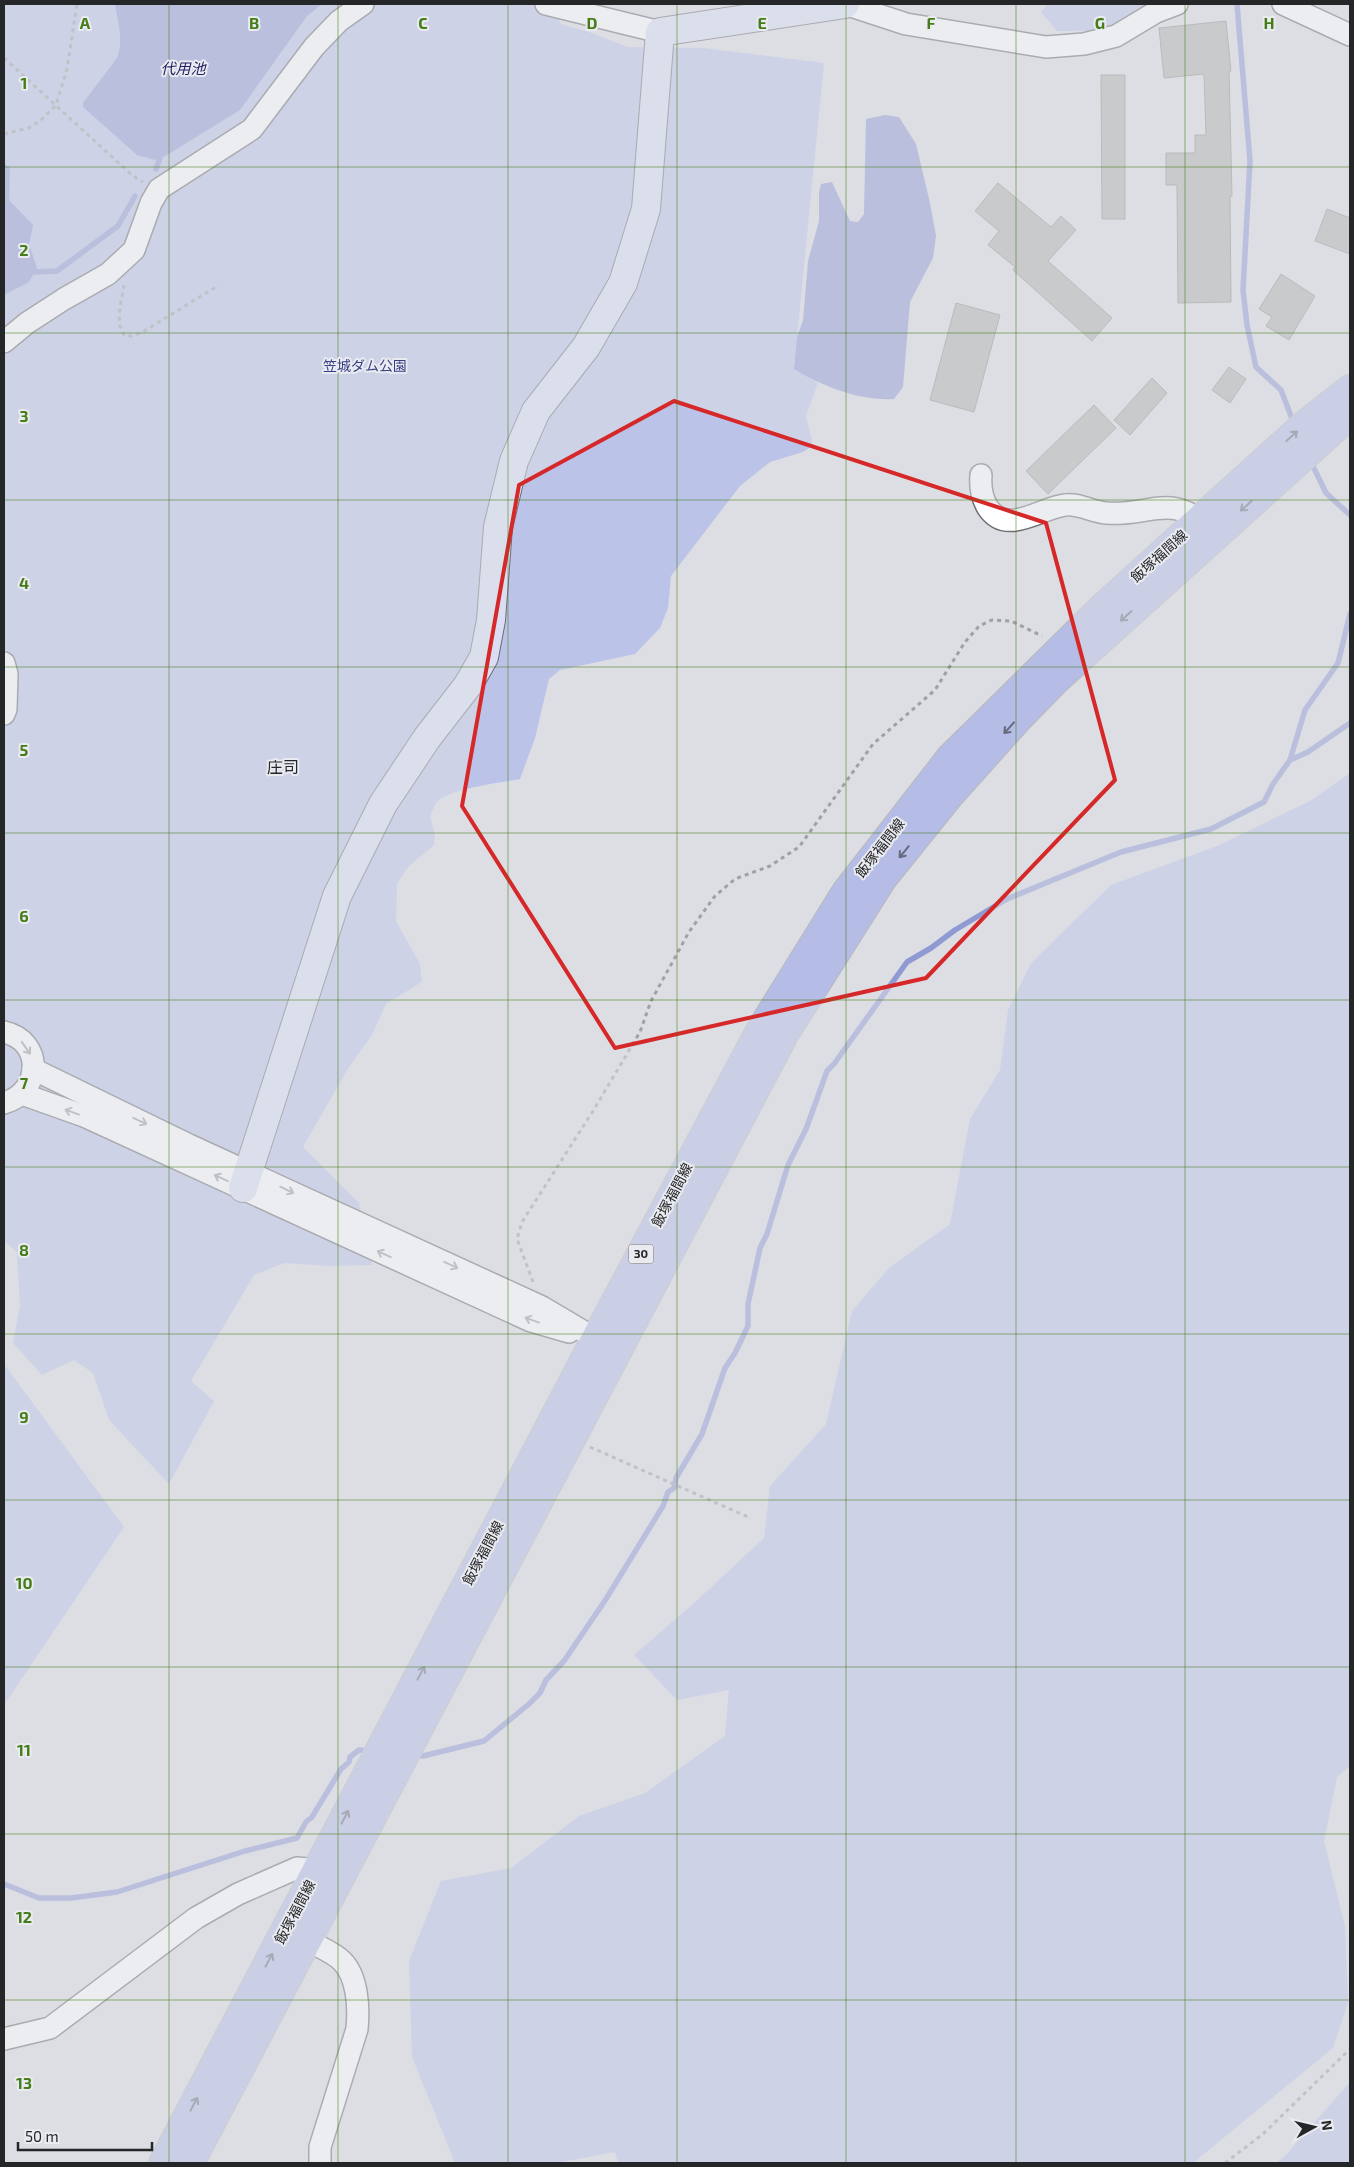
<svg xmlns="http://www.w3.org/2000/svg" width="1354" height="2167" font-family="'Exo 2','Noto Sans JP',sans-serif">
<style>
.green{fill:#bbc3e8}
.water{fill:#8f9ad3}
.lines{fill:none;stroke-linecap:round;stroke-linejoin:round}
.stream{stroke:#8f9ad3;stroke-width:5.5}
.building{fill:#afb2ad;stroke:#8d908b}
.street-casing{stroke:#6d6e72;stroke-width:24}
.secondary-casing{stroke:#6d6e72;stroke-width:30}
.primary-casing{stroke:#b9baba;stroke-width:30}
.path{stroke:#9fa1a5;stroke-width:3;stroke-dasharray:4 4;stroke-linecap:butt}
.street{stroke:#fff;stroke-width:21}
.secondary{stroke:#daddf3;stroke-width:28}
.primary{stroke:#b5bce6;stroke-width:28}
.oneway{stroke:#666a7d}
.oneway2{stroke:#9d9d9e}
.marked{fill:none;stroke:#d62828;stroke-width:4;stroke-linejoin:round}
.grid{fill:none;stroke:#457e18;stroke-width:1;stroke-opacity:0.55}
.labels{text-anchor:middle;stroke-width:4;stroke-linejoin:round;paint-order:stroke}
.shield{fill:#eaebf0;stroke:#606164;stroke-width:1}
.shield-label{font-size:12px;font-weight:bold;fill:#252628}
.park-label{font-size:14px;fill:#383f84;stroke:#eaebf0}
.street-label{font-size:14px;fill:#252628;stroke:#eaebf0}
.water-label{font-size:15px;font-style:italic;fill:#202265;stroke:#eaebf0}
.quarter-label{font-size:16px;fill:#252628;stroke:#eaebf0}
.grid-label{font-size:16px;text-anchor:middle;font-weight:bold;fill:#457e18;stroke:#eaebf0;stroke-width:4;stroke-linejoin:round;paint-order:stroke}
</style>
<rect width="100%" height="100%" fill="#dcdee3"/>
<g class="green">
<path d="M4,4H552L561,24L592,33L628,47L703,48L824,63L794,368L818,383L806,416L813,445L803,452L770,462L740,486L671,576L668,608L660,628L635,654L560,670L549,679L535,738L520,779C503,782 447,789 437,802C434,805 432,812 430,816L435,835L434,845L408,867L397,884L396,921L420,964L422,982L386,1004L372,1035L349,1067L303,1147L359,1203L372,1265L329,1266L284,1263L254,1275L191,1381L214,1401L169,1484L109,1420L93,1373L74,1360L42,1375L13,1343L20,1306L17,1252L4,1241Z"/>
<path d="M1048,4H1168L1140,30L1057,31L1041,12Z"/>
<path d="M1350,773V1766L1337,1777L1324,1841L1345,1926L1348,2003L1333,2048L1193,2163H618L615,2152L556,2163H455L412,2057L409,1961L441,1881L511,1868L579,1816L645,1793L725,1736L729,1690L677,1700L634,1655L693,1604L764,1538L770,1486L826,1424L852,1311L889,1268L950,1224L970,1119L1000,1070L1008,1010L1031,963L1111,885L1217,846L1310,801Z"/>
<path d="M4,1364L124,1527L4,1705Z"/>
<path d="M1350,2082V2163H1276L1284,2157Z"/>
</g>
<g class="water">
<path d="M115,4H322L307,16L240,110L167,155L155,160L137,155L83,107V103L117,58C124,40 118,23 115,4Z"/>
<path d="M885,115L899,117L916,144L930,203L936,236L933,258L910,302L903,387L894,399C859,401 822,386 794,369L797,337L803,320L808,261L819,221V192L821,184L832,182L850,221L858,222L864,214L866,119Z"/>
<path d="M4,164L10,167L9,200L33,225L29,244L37,268L29,282L4,295Z"/>
</g>
<g class="lines">
<g class="stream">
<path d="M1237,4L1250,161L1243,290L1247,325L1256,367L1281,390L1294,424"/>
<path d="M156,169L160,158"/>
<path d="M34,272L57,271L118,226L135,196"/>
<path d="M1310,460L1326,493L1350,515"/>
<path d="M1290,760L1308,752L1350,723"/>
<path d="M413,1755L423,1756L484,1741L529,1704L540,1693L546,1680L564,1661L606,1599L663,1506L668,1492L674,1488L676,1478L702,1434L725,1368L735,1353L748,1326V1304L760,1248L767,1234L788,1165L806,1129L827,1071L834,1064L907,962L931,948L955,930L1007,899L1121,852L1211,829L1264,802L1273,784L1290,760L1305,710L1338,663L1350,614"/>
<path d="M4,1884L39,1898H71L117,1892L245,1851L297,1838L306,1822L312,1817L341,1769L349,1762L350,1757L359,1750L369,1751"/>
</g>
</g>
<g class="building">
<path d="M1226,21L1231,71H1229L1232,196H1230L1231,302L1178,303L1177,185H1166V153H1195V135H1206L1204,74L1164,78L1159,28Z"/>
<path d="M1101,75H1125V219H1102Z"/>
<path d="M998,183L1051,227L1061,216L1076,230L1048,261L1112,318L1092,341L1013,270L1015,267L988,245L999,231L975,211Z"/>
<path d="M1327,209L1350,218V254L1315,241Z"/>
<path d="M1281,274L1315,296L1289,340L1266,326L1272,317L1259,309Z"/>
<path d="M956,303L1000,315L974,412L930,400Z"/>
<path d="M1229,367L1246,379L1230,403L1212,390Z"/>
<path d="M1152,378L1167,393L1130,435L1114,420Z"/>
<path d="M1094,405L1116,428L1048,494L1026,471Z"/>
</g>
<g class="lines">
<g class="street-casing">
<g id="street">
<path d="M546,4L660,32"/>
<path d="M845,4L906,24L1046,47L1084,44L1116,36L1156,12L1177,4"/>
<path d="M1283,4L1350,35"/>
<path d="M4,342L27,323L64,299L108,274L134,250L151,203L159,189L252,129L314,47L339,21L363,4"/>
<path d="M981,475C980,487 981,497 988,508C1007,536 1040,508 1065,505C1078,503 1093,512 1106,513C1149,517 1174,490 1209,530"/>
<path d="M4,663L7,674L6,709L4,714"/>
<path d="M4,1032C44,1041 42,1092 4,1103"/>
<path d="M33,1069L189,1145L542,1307L608,1346"/>
<path d="M22,1094L84,1116L531,1321L569,1332"/>
<path d="M308,1940C318,1947 333,1952 342,1961C358,1977 359,2008 357,2029L320,2147V2163"/>
<path d="M4,2039L50,2028L196,1918L238,1894L297,1868L317,1870"/>
</g>
</g>
<g class="secondary-casing">
<path id="secondary" d="M243,1188L337,896L383,804L427,738L468,685L484,657L491,620L498,527L514,461L536,411L586,347L623,283L646,209L660,32L845,4"/>
</g>
<g class="primary-casing">
<g id="primary">
<path d="M163,2163L595,1340L761,1029L846,892L950,758L1103,607L1303,426L1350,389"/>
<path d="M190,2163L785,1033L883,878L949,796L1018,719L1057,679L1350,415"/>
</g>
</g>
<g class="path">
<path d="M4,58L133,176L143,182"/>
<path d="M4,134L29,128L41,120L56,105L67,69L77,4"/>
<path d="M124,285C122,300 114,323 125,336H131L141,333L219,285"/>
<path d="M533,1282L517,1239L522,1222L593,1111L640,1032L651,1001L689,932L715,896L735,879L770,866L799,847L873,744L935,690L965,642L979,626L992,620L1011,621L1042,636"/>
<path d="M590,1447L748,1517"/>
<path d="M1225,2163L1263,2134L1350,2049"/>
</g>
<use href="#street" class="street"/>
<use href="#secondary" class="secondary"/>
<use href="#primary" class="primary"/>
</g>
<defs><path id="oneway-shaft" d="M-6 0H5M1.5-3L5.5 0L1.5 3" fill="none" stroke-width="1.6" stroke-linecap="round" stroke-linejoin="round" transform="scale(1.25)"/></defs>
<g class="oneway">
<use href="#oneway-shaft" transform="translate(1292 436) rotate(-42)"/>
<use href="#oneway-shaft" transform="translate(1246 506) rotate(138)"/>
<use href="#oneway-shaft" transform="translate(1126 616) rotate(138)"/>
<use href="#oneway-shaft" transform="translate(1009 728) rotate(132)"/>
<use href="#oneway-shaft" transform="translate(904 852) rotate(129)"/>
<use href="#oneway-shaft" transform="translate(421 1673) rotate(-62)"/>
<use href="#oneway-shaft" transform="translate(345 1817) rotate(-62)"/>
<use href="#oneway-shaft" transform="translate(269 1960) rotate(-62)"/>
<use href="#oneway-shaft" transform="translate(194 2104) rotate(-62)"/>
</g>
<g class="oneway2">
<use href="#oneway-shaft" transform="translate(26 1048) rotate(55)"/>
<use href="#oneway-shaft" transform="translate(72 1112) rotate(-160)"/>
<use href="#oneway-shaft" transform="translate(140 1121) rotate(25)"/>
<use href="#oneway-shaft" transform="translate(221 1178) rotate(-155)"/>
<use href="#oneway-shaft" transform="translate(287 1190) rotate(26)"/>
<use href="#oneway-shaft" transform="translate(384 1254) rotate(-156)"/>
<use href="#oneway-shaft" transform="translate(451 1265) rotate(25)"/>
<use href="#oneway-shaft" transform="translate(532 1320) rotate(-160)"/>
</g>
<path d="M0 0H1354V2167H0ZM674,401L1046,523L1115,780L926,978L615,1048L462,806L519,485Z" fill="#dcdee3" fill-opacity=".55" fill-rule="evenodd"/>
<path class="marked" d="M674,401L1046,523L1115,780L926,978L615,1048L462,806L519,485Z"/>
<path class="grid" d="M169,4V2163M338,4V2163M508,4V2163M677,4V2163M846,4V2163M1016,4V2163M1185,4V2163M4,167H1350M4,333H1350M4,500H1350M4,667H1350M4,833H1350M4,1000H1350M4,1167H1350M4,1334H1350M4,1500H1350M4,1667H1350M4,1834H1350M4,2000H1350"/>
<g class="labels">
<rect class="shield" x="628.5" y="1244.5" width="25" height="19" rx="4"/>
<g class="shield-label">
<text x="641" y="1258">30</text>
</g>
<g class="park-label">
<text x="365" y="371">笠城ダム公園</text>
</g>
<g class="street-label">
<text transform="translate(1159 556) rotate(-42)" y="5">飯塚福間線</text>
<text transform="translate(880 848) rotate(-52)" y="5">飯塚福間線</text>
<text transform="translate(672 1195) rotate(-62)" y="5">飯塚福間線</text>
<text transform="translate(483 1553) rotate(-62)" y="5">飯塚福間線</text>
<text transform="translate(295 1912) rotate(-62)" y="5">飯塚福間線</text>
</g>
<g class="water-label">
<text x="183" y="74">代用池</text>
</g>
<g class="quarter-label">
<text x="283" y="773">庄司</text>
</g>
</g>
<g class="grid-label">
<text x="85" y="29">A</text>
<text x="254" y="29">B</text>
<text x="423" y="29">C</text>
<text x="592" y="29">D</text>
<text x="762" y="29">E</text>
<text x="931" y="29">F</text>
<text x="1100" y="29">G</text>
<text x="1269" y="29">H</text>
<text x="24" y="89">1</text>
<text x="24" y="256">2</text>
<text x="24" y="422">3</text>
<text x="24" y="589">4</text>
<text x="24" y="756">5</text>
<text x="24" y="922">6</text>
<text x="24" y="1089">7</text>
<text x="24" y="1256">8</text>
<text x="24" y="1423">9</text>
<text x="24" y="1589">10</text>
<text x="24" y="1756">11</text>
<text x="24" y="1923">12</text>
<text x="24" y="2089">13</text>
</g>
<rect width="1354" height="2167" fill="none" stroke="#252628" stroke-width="10"/>
<g transform="translate(1314 2127) rotate(82)" stroke="#eaebf0" stroke-width="4" paint-order="stroke">
<path d="M0-4L9 19L0 12L-9 19Z" fill="#252628"/>
<text y="-8" font-size="14" font-weight="bold" text-anchor="middle" fill="#252628">N</text>
</g>
<path d="M18 2142v8h134v-8" fill="none" stroke="#252628" stroke-width="2.5"/>
<text x="25" y="2142" font-size="15" fill="#252628" stroke="#eaebf0" stroke-width="4" paint-order="stroke">50 m</text>
</svg>
